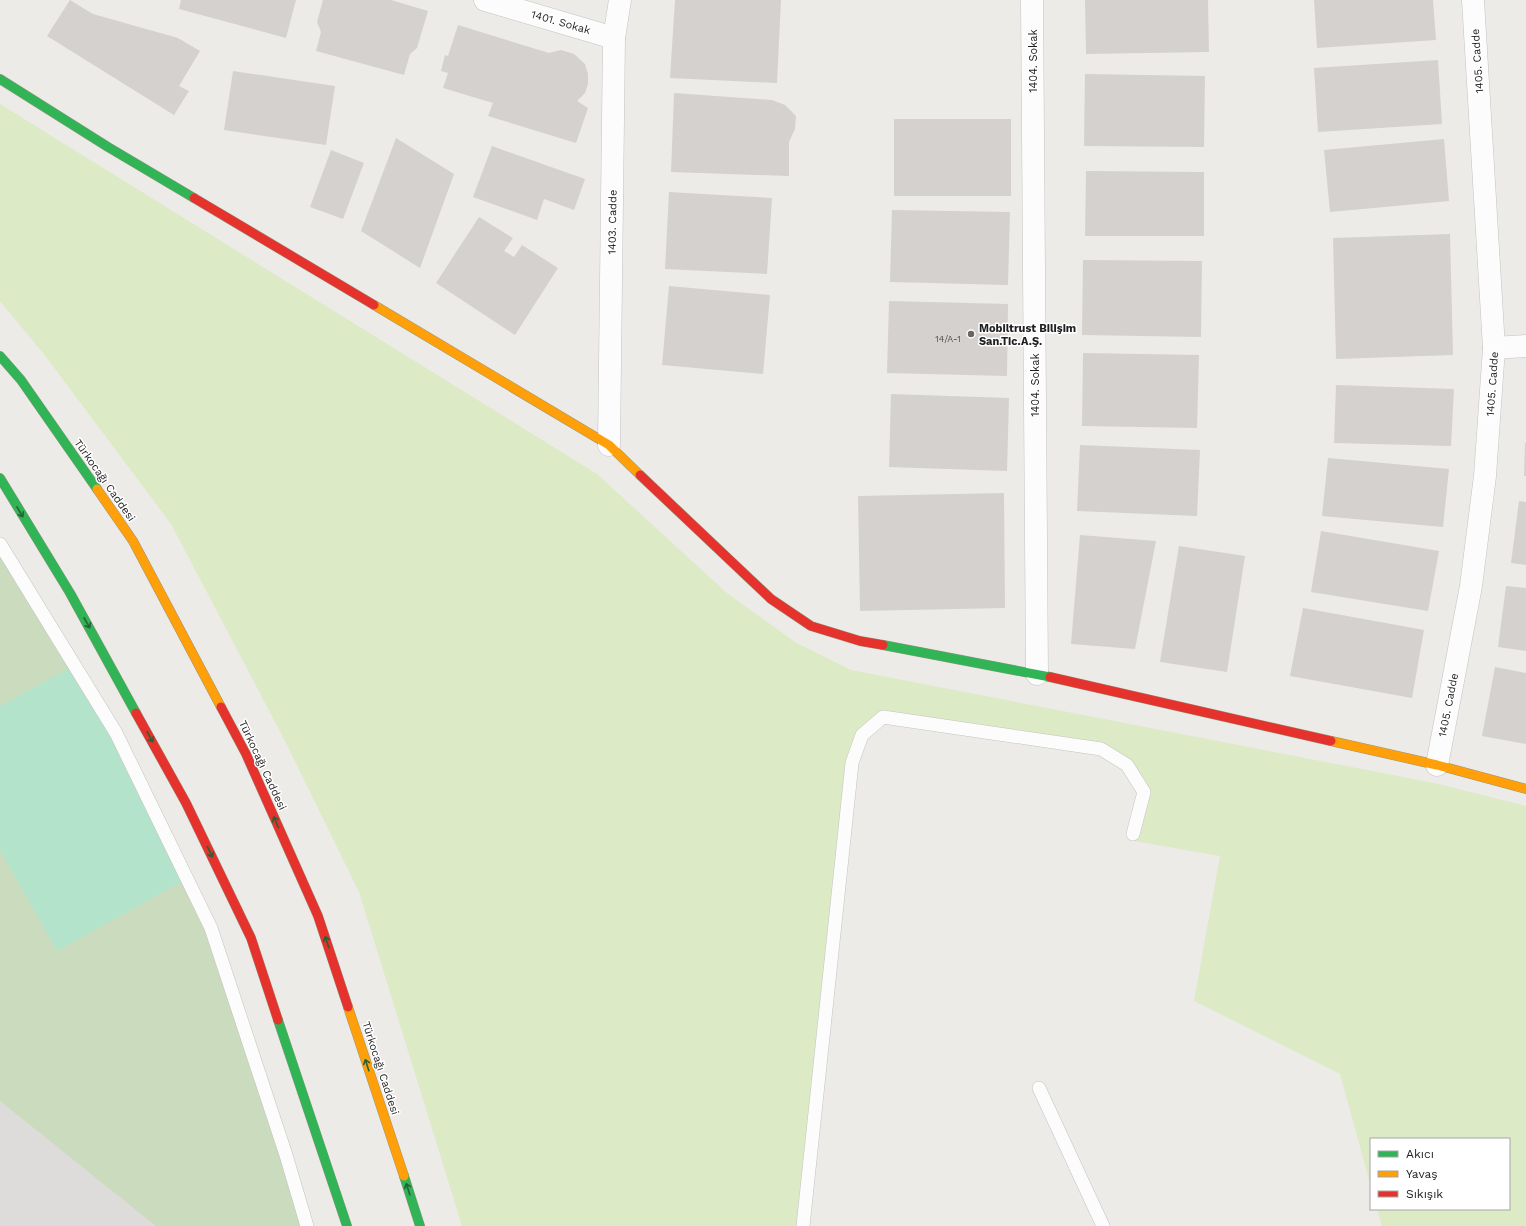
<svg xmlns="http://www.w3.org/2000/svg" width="1526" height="1226" font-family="'Work Sans',sans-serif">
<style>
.grass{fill:#dceac6}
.forest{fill:#cadcbd}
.pitch{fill:#b3e4cb}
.parking{fill:#dddcdb}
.building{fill:#d4d1ce}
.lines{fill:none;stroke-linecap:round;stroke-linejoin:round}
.lane-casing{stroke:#c4c3c2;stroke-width:14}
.street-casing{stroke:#c4c3c2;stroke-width:23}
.fast-casing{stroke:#979780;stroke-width:10}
.slow-casing{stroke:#979780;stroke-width:10}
.jam-casing{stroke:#979780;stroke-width:10}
.lane{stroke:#fcfcfc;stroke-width:13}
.street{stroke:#fcfcfc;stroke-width:22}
.fast{stroke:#30b455;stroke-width:9}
.slow{stroke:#ff9f0a;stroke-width:9}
.jam{stroke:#e5322d;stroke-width:9}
.oneway{stroke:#276237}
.poi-dot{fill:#676665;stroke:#fff;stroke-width:1.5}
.labels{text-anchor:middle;stroke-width:3;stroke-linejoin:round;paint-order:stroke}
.number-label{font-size:9px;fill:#4c4c4b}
.street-label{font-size:11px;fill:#1f1f1f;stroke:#fff}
.poi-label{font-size:11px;font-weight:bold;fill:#1f1f1f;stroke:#fff;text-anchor:start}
</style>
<rect width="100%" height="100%" fill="#edebe8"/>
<path class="grass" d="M0,104L597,474L727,593L795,642L851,670L1434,783L1526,806V1226H1382L1377,1209H1509V1139H1371V1187L1340,1074L1194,1001L1220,856L1134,841L1143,792L1127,765L1101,749L883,717L862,735L803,1226H462L359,892L285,741L171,524L43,353L0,301Z"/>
<path class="forest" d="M0,544L116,733L211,928L307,1226H0Z"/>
<path class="pitch" d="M75,665L181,882L57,951L0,850V706Z"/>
<path class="parking" d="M0,1101L156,1226H0Z"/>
<g class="building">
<path d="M70,0L93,14L178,38L200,51L179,86L189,91L174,115L47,36Z"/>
<path d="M181,0H296L286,38L179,9Z"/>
<path d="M323,0H391L428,11L417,48L410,54L404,75L316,51L321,32L317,22Z"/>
<path d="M675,0H781L777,83L670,78Z"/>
<path d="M1085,0H1208L1209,52L1086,54Z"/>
<path d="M1314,0H1433L1436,40L1317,48Z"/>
<path d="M458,25L549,53L561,50L574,54L585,64L588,74V84L585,93L577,101L588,108L576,143L488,116L493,103L443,88L448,73L441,71L445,55L448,56Z"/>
<path d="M1438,60L1442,124L1318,132L1314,68Z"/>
<path d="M233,71L335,86L326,145L224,130Z"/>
<path d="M1085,74L1205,76L1204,147L1084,146Z"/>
<path d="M674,93L772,100L785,105L796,116L795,129L789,142V176L671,172Z"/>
<rect x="894" y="119" width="117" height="77"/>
<path d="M396,138L454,174L420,268L361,231Z"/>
<path d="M1444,139L1449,201L1330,212L1324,150Z"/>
<path d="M492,146L585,179L574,210L544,199L537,220L473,197Z"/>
<path d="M331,150L364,163L343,219L310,207Z"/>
<path d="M1086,171L1204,172V236H1085Z"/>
<path d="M669,192L772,198L767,274L665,269Z"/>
<path d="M892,210L1010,212L1008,285L890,282Z"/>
<path d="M479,217L513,238L504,251L514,257L522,245L558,268L515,335L436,283Z"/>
<path d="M1450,234L1453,355L1336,359L1333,238Z"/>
<path d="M1083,260L1202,261L1201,337L1082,335Z"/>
<path d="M669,286L770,295L763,374L662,365Z"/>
<path d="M889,301L1008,304L1007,376L887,373Z"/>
<path d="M1083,353L1199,355L1197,428L1082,426Z"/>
<path d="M1336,385L1454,389L1451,446L1334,443Z"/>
<path d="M891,394L1009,398L1007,471L889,467Z"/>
<path d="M1525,443H1526V476H1524Z"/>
<path d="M1080,445L1200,450L1197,516L1077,511Z"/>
<path d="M1328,458L1449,469L1443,527L1322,516Z"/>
<path d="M1004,493L1005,608L860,611L858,496Z"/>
<path d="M1519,501L1526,502V565L1511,563Z"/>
<path d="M1321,531L1439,551L1428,611L1311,592Z"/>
<path d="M1080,535L1156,541L1135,649L1071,644Z"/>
<path d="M1179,546L1245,556L1227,672L1160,662Z"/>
<path d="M1506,586L1526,588V651L1498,647Z"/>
<path d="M1303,608L1424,630L1412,698L1290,676Z"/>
<path d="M1495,667L1526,673V744L1482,736Z"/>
</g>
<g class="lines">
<g class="lane-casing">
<g id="lane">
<path d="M0,544L116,733L211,928L286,1155L307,1226"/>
<path d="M1039,1088L1103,1226"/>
<path d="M803,1226L852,763L862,735L883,717L1101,749L1127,765L1144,792L1133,834"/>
</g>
</g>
<g class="street-casing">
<g id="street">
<path d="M485,0L614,38"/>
<path d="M1032,0L1037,674"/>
<path d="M1494,348L1526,346"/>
<path d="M609,445L614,38L620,0"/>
<path d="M1437,765L1471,586L1485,476L1494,348L1473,0"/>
</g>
</g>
<g class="fast-casing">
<g id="fast">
<path d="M0,79L108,147L194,198"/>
<path d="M0,356L21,380L97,489"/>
<path d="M0,478L70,593L136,713"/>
<path d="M883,645L1050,677"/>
<path d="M278,1020L347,1226"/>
<path d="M404,1176L420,1226"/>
</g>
</g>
<g class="slow-casing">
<g id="slow">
<path d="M374,305L609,445L640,475"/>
<path d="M97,489L133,541L221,707"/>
<path d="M1331,741L1437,765L1526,789"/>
<path d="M348,1007L404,1176"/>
</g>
</g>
<g class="jam-casing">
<g id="jam">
<path d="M194,198L374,305"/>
<path d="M640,475L771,599L811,626L860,641L883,645"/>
<path d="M1050,677L1331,741"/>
<path d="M221,707L246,754L318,916L348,1007"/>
<path d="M136,713L186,803L251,938L278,1020"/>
</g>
</g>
<use href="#lane" class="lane"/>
<use href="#street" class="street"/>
<use href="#fast" class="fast"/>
<use href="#slow" class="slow"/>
<use href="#jam" class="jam"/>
</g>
<defs><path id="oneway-shaft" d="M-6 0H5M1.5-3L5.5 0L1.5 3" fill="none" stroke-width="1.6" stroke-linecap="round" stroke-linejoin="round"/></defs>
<g class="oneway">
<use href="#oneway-shaft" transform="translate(20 512) rotate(59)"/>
<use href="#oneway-shaft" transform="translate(87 623) rotate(61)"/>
<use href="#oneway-shaft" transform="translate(150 737) rotate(61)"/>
<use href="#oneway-shaft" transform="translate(276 822) rotate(-114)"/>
<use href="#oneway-shaft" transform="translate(210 852) rotate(65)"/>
<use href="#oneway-shaft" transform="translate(327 942) rotate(-108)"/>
<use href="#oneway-shaft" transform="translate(367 1065) rotate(-108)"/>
<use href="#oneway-shaft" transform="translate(408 1189) rotate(-108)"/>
</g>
<circle class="poi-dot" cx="971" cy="334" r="4"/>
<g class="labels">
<g class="number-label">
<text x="948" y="342">14/A-1</text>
</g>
<g class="street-label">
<text transform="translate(561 22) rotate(16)" y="4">1401. Sokak</text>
<text transform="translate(1033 61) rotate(-90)" y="4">1404. Sokak</text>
<text transform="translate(1477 61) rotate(-94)" y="4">1405. Cadde</text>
<text transform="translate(612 222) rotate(-89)" y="4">1403. Cadde</text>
<text transform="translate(1492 384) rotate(-86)" y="4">1405. Cadde</text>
<text transform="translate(1035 385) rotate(-90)" y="4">1404. Sokak</text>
<text transform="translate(105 480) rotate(55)" y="4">Türkocağı Caddesi</text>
<text transform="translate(1448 705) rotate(-79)" y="4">1405. Cadde</text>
<text transform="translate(263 765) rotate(65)" y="4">Türkocağı Caddesi</text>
<text transform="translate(381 1068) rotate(72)" y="4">Türkocağı Caddesi</text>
</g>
<g class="poi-label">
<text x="979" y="332">Mobiltrust Bilişim<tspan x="979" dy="13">San.Tic.A.Ş.</tspan></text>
</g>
</g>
<rect x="1370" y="1138" width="140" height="72" fill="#ffffff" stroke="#a5a5a5"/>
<rect x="1378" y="1151" width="20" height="6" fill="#30b455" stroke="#a5a5a5"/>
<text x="1406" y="1158" font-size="12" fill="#1f1f1f">Akıcı</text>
<rect x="1378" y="1171" width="20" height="6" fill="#ff9f0a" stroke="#a5a5a5"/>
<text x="1406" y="1178" font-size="12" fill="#1f1f1f">Yavaş</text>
<rect x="1378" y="1191" width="20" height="6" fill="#e5322d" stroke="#a5a5a5"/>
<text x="1406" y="1198" font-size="12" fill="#1f1f1f">Sıkışık</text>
</svg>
